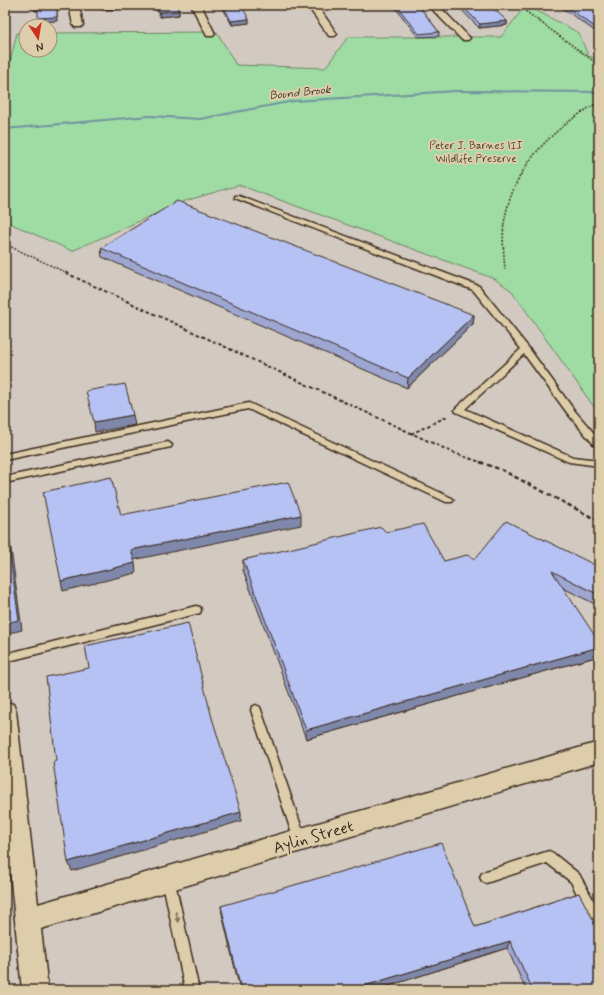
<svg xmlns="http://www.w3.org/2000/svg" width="604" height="995" font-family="Mynerve,sans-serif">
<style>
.green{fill:#9edca4;stroke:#6c8361}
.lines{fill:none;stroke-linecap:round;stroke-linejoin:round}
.stream{fill:#6f929e;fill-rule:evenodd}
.service-casing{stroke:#3b2a1e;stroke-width:3}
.minor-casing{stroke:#3b2a1e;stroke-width:3}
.path-far2{stroke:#3b2a1e;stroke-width:1.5;stroke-dasharray:2 1.5;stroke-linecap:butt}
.path-far1{stroke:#3b2a1e;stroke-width:2;stroke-dasharray:3.5 2.5;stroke-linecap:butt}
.path{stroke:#3b2a1e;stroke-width:2.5;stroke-dasharray:4.5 3;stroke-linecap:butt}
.service{fill:#decdaa;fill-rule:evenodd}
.minor{fill:#decdaa;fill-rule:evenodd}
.wall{fill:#9da7d1;stroke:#3b2a1e}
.shaded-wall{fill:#7f88aa;stroke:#3b2a1e}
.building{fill:#b6c2f3;stroke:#3b2a1e}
.oneway{fill:#84735d}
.labels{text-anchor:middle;stroke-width:4;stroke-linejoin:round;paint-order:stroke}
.far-park-label{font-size:11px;fill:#453c2b;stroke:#decdaa}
.far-water-label{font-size:12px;font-style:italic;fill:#443b33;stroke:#decdaa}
.near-street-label{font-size:16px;fill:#3b2a1e;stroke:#decdaa}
</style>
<rect width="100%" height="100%" fill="#d2cac0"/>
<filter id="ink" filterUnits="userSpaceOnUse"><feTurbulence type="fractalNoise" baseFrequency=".025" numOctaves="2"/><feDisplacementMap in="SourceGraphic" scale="8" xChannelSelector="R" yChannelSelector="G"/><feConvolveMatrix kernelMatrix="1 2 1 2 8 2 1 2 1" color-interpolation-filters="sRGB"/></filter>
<g filter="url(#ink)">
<path class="green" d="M526,5L579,33L588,56L599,59V414L512,291L495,279L239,185L182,202L72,251L5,221V82L17,33H26V50H50V33L217,32L236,65L325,68L348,37H501Z"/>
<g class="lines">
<path class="stream" d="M456,90L599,91V93L456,92L294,102L200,120L149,117L5,130V128L149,115L200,118L294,100Z"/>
<g class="service-casing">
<g id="service">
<path d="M235,196H239L479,286L528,347L574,410L599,439V448L596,447L568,414L524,354L465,409L573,457L599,460V466L569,462L456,412L455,410L456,408L521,349L473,290L235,198Z"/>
<path d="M249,403L452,498L454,500L452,502H446L248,409L5,460V454Z"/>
<path d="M168,442L172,445L171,447L5,483V477Z"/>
<path d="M196,606L200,607L201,610L200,613L5,662V654Z"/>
<path d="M256,705L260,707L261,710L306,840L304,844L300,846L296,844L294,840L251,710L252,707Z"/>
<path d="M549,851L553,853L579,874L599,910V929L594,928L571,882L547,863L486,883L482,881L480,877L482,873L486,871Z"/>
<path d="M168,872L172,874L174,878L199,990H185L162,878L164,874Z"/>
</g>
</g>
<g class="minor-casing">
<g id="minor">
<path d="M69,5H79L83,25L81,27H75L73,25Z"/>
<path d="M191,5H201L215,34L213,36H207Z"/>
<path d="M307,5H317L337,34L335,36H329Z"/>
<path d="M428,5H438L468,36L470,38L468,40H462Z"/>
<path d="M5,702L13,704L16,711L38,904L599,742V762L41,929L48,990H22L5,822Z"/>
</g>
</g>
<g class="path-far2">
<path d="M517,5L599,65"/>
<path d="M5,244L69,274"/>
<path d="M505,270C504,255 502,239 504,224C512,168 551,129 599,102"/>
</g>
<g class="path-far1">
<path d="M66,273L454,453L483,463"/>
<path d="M411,434L448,416"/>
</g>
<path class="path" d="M480,462L502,470L599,521"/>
<use href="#service" class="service"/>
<use href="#minor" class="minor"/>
</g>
<g class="wall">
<path d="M153,5H176L179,11V15L160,17L157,10H155Z"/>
<path d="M221,5H241L249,23L232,25Z"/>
<path d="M393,5H418L439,32V36L418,37Z"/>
<path d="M457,5H483L486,8L507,21V25L479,28Z"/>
<path d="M558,5H599V34Z"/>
<path d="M101,248L474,315L473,324L407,388L102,257Z"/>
<path d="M386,532L444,561L599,567V606L563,588L599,656L306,739L243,570V560Z"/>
<path d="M599,806V817L596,812Z"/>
<path d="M579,893L599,990H526L507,948L376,990H240L222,914L221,906L475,927Z"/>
</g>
<g class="shaded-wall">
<path d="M57,5V21L39,22L38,18Z"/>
<path d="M101,5H117L118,9L102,10Z"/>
<rect x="155" y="5" width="2" height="5"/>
<path d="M38,6L39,11H35L34,7Z"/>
<path d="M179,11V15L160,17L159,12Z"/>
<path d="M249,19V23L232,25L231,21Z"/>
<path d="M507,21V25L479,28L480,24Z"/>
<path d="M474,315L473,324L407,388L408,378Z"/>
<path d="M133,415L135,425L95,432L94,422Z"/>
<path d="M301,515V525L133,560L131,550Z"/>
<path d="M5,519L8,527L22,630L5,634Z"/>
<path d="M135,563L136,573L63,591L61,581Z"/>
<path d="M599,647V656L306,739V730Z"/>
<path d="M241,812V821L72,871L68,862Z"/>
<path d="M510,941L507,948L376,990H364V986Z"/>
</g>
<g class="building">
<path d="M34,5H57V17L38,18V6L34,7Z"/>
<path d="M155,5H176L179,11L159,12L157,5Z"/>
<path d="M223,5H241L249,19L231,21Z"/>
<path d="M396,5H418L439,32L419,34Z"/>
<path d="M461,5H483L486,8L492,7L507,21L480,24Z"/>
<path d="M564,5H599V30Z"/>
<path d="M177,201L474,315L408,378L101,248Z"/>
<path d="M125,384L133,415L94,422L86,391Z"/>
<path d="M111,477L121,515L288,482L301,515L131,550L135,563L61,581L43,492Z"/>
<path d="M5,521L19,620L5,623Z"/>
<path d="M506,521L599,567V595L552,571L599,642V647L306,730L243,560L381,527L386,532L423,524L444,561L467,555L475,559Z"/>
<path d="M188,623L212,718L241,812L68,862L53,762L56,761L46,677L89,668L85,646Z"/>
<path d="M441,843L475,927L579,893L599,931V990H533L510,941L364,986L366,990H241L221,906Z"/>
</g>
<defs><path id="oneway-solid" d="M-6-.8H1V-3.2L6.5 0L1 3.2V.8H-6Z"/></defs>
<use class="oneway" href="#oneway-solid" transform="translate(177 917) rotate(78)"/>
</g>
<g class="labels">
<g class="far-park-label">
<text x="476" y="149">Peter J. Barnes III<tspan x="476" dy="13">Wildlife Preserve</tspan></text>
</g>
<g class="far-water-label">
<text transform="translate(300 92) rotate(-6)" y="4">Bound Brook</text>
</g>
<g class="near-street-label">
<text transform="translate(313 836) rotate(-16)" y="6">Aylin Street</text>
</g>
</g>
<rect width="604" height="995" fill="none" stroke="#decdaa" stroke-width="20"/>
<rect x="10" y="10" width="584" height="975" fill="none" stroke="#3b2a1e" stroke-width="1.5" filter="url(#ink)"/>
<g transform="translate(38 38) rotate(168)"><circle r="19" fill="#decdaa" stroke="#9d8c72"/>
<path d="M0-3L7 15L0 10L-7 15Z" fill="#c8321e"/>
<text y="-6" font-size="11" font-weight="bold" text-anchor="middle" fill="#3b2a1e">N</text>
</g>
</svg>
